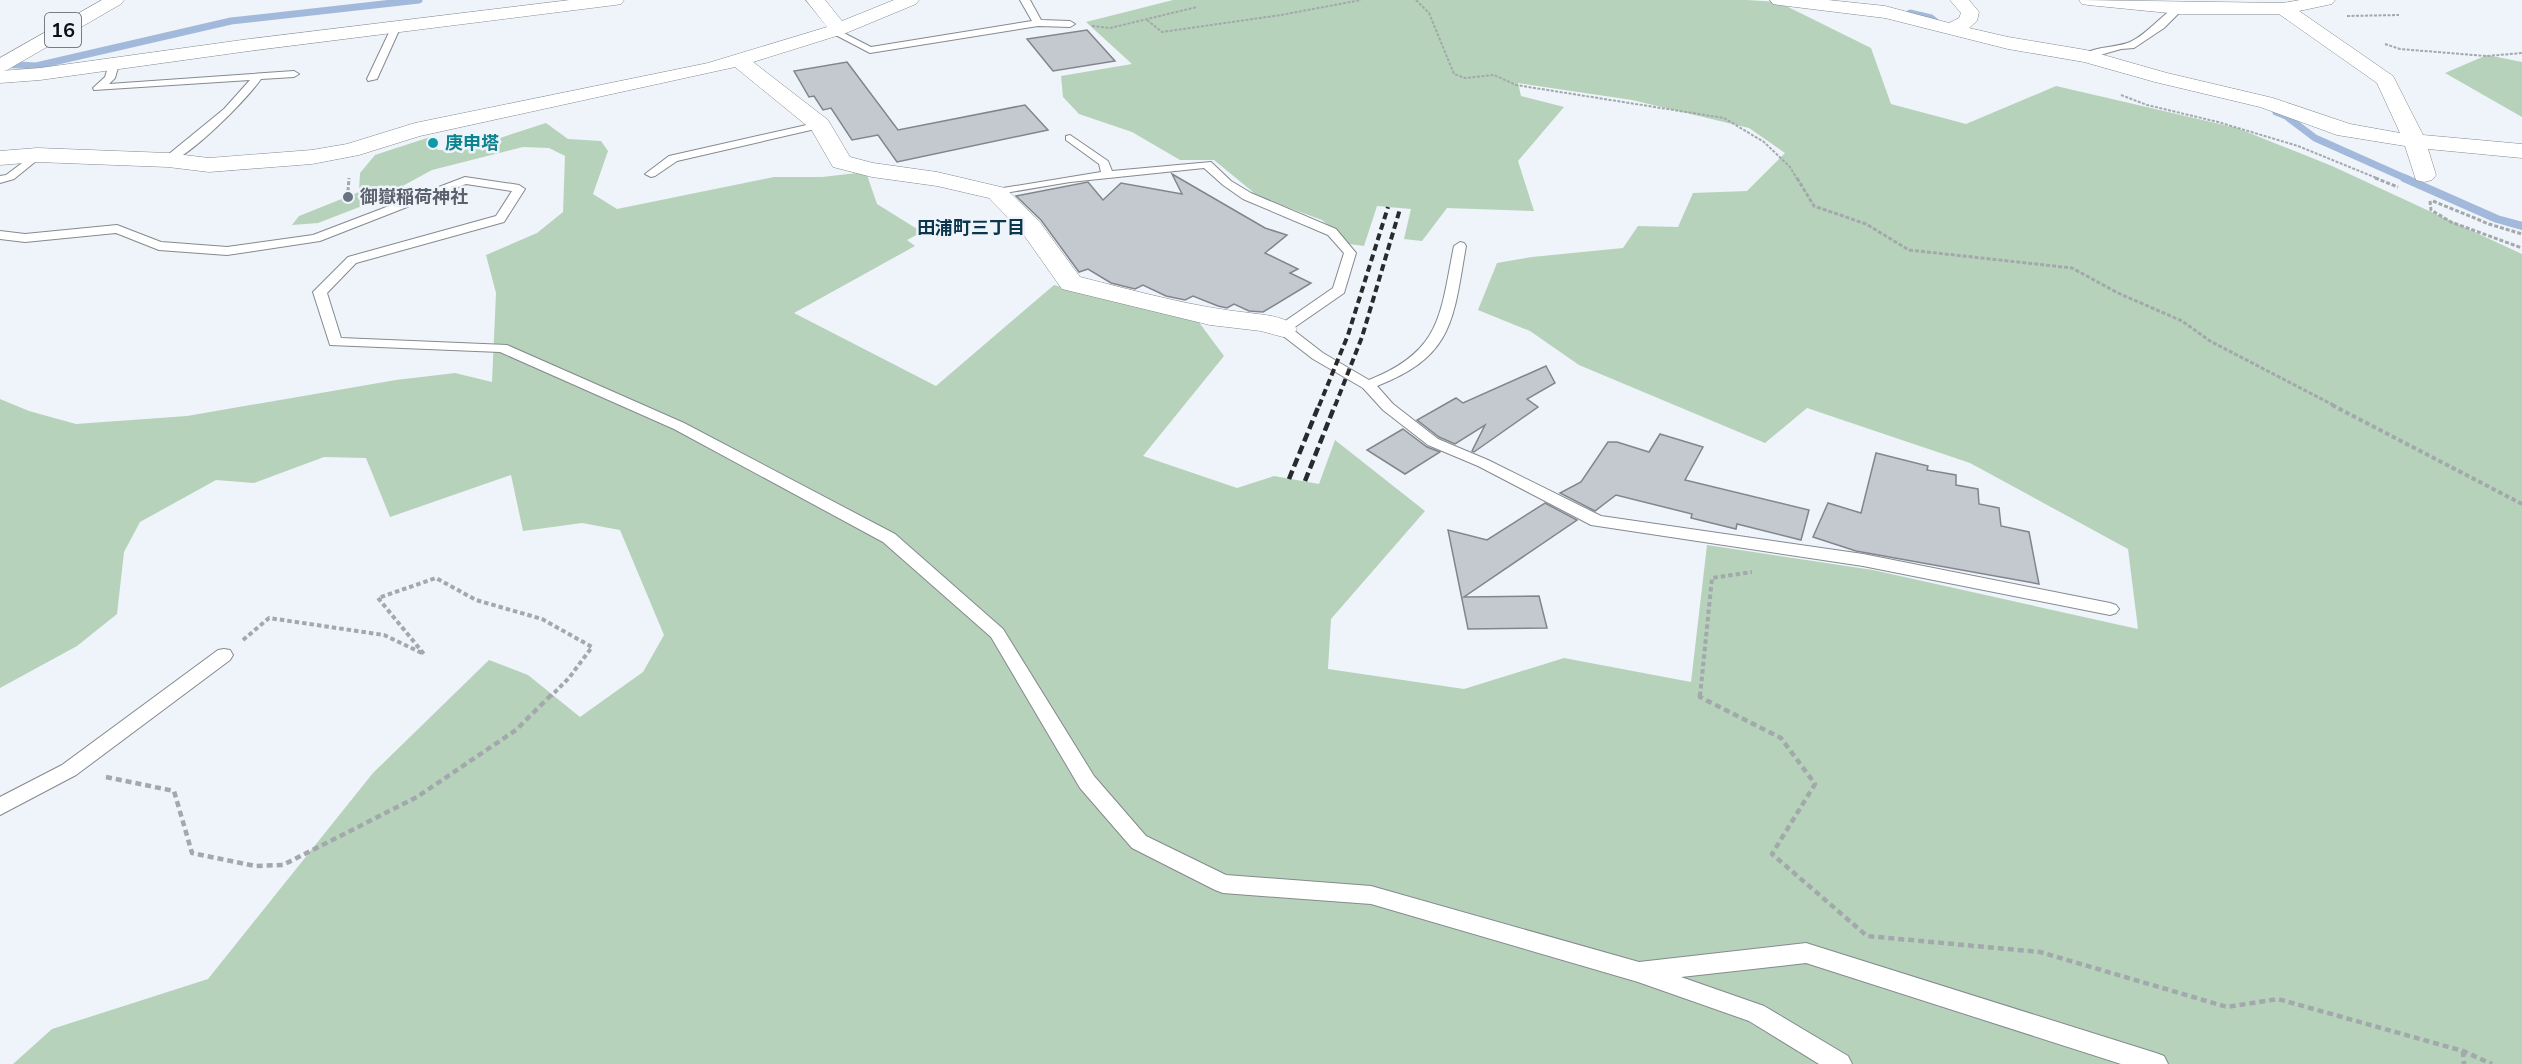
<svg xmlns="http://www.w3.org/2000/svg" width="2522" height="1064" font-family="'Nunito Sans','Noto Sans JP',sans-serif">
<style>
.green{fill:#b7d2ba}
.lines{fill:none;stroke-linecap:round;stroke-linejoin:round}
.stream-far1{stroke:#a2b9db;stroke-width:7}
.stream{stroke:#a2b9db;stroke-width:8}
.building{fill:#c3c9cf;stroke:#80868b;stroke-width:1.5}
.lane-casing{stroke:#848a8f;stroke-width:2}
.street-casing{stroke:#848a8f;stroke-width:1}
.highway-casing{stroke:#848a8f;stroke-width:1}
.path-far3{stroke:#a3a8ac;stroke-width:2;stroke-dasharray:3 1.5;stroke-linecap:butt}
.path-far2{stroke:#a3a8ac;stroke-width:3;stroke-dasharray:4 2;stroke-linecap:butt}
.path-far1{stroke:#a3a8ac;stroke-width:4;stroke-dasharray:4.5 3;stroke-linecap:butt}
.path{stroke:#a3a8ac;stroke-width:4.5;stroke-dasharray:6 4;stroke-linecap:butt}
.lane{fill:#fff;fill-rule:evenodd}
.street{fill:#fff;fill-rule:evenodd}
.highway{fill:#fff;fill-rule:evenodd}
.rail-far1{stroke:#272b2c;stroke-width:4;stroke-dasharray:7 4;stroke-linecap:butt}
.rail{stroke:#272b2c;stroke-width:4.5;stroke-dasharray:9 4.5;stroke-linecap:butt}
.culture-dot{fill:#0f9aa8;stroke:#eef4fa;stroke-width:2}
.worship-dot{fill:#6b7280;stroke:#eef4fa;stroke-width:2}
.labels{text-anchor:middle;stroke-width:5;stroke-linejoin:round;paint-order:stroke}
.far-culture-label{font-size:18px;font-weight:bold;fill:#0d838f;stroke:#eef4fa;text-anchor:start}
.far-worship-label{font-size:18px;font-weight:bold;fill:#5b616d;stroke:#eef4fa;text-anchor:start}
.far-neighbourhood-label{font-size:18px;font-weight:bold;fill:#0b364c;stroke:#eef4fa}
.shield{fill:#eef4fa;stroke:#515558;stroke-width:1.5}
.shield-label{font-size:20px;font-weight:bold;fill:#0e1112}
</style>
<rect width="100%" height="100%" fill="#eef4fa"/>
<g class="green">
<path d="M1173,0H1747L1778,2L1871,48L1891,104L1966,124L2056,86L2237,128L2332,166L2522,254V1064H13L52,1029L208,979L373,773L489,660L528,675L580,717L643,672L664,635L620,530L582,523L523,531L511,475L390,517L366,458L324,457L254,483L216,480L140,522L124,552L117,614L77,646L0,688V399L29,411L76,424L187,416L396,380L455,373L492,382L496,293L486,255L537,233L563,212L565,156L549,148L523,147L432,170L375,201L318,223L292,225L299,216L359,192L360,173L375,155L430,137L438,150H463L546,123L568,139L601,141L608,151L593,194L617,209L774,177H822L866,172L877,204L922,232L907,240L915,246L794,313L936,386L1054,285L1198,321L1224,356L1143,456L1237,488L1274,476L1319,484L1335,440L1425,511L1331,619L1328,669L1464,689L1564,658L1691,682L1707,545L1873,570L2138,629L2128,549L1970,463L1807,408L1765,443L1579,365L1530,331L1478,310L1497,263L1532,257L1623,248L1638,226L1678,227L1693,193L1747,191L1785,153L1749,128L1632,100L1518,83L1521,96L1564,107L1518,161L1534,211L1447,208L1422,241L1404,239L1411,209L1377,206L1364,246L1349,244L1322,220L1259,197L1214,160H1180L1132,132L1079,114L1063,97L1061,76L1132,64L1086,22Z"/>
<path d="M2487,55L2522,62V117L2445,73Z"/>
</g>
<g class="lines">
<g class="stream-far1">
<path d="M1910,13L1931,18L1942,27"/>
<path d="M0,64L36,66L231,21L419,0"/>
<path d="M2276,112L2286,116L2315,138L2407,179"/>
</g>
<path class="stream" d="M2404,178L2497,219L2522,226"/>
</g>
<g class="building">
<path d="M1087,30L1115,61L1053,71L1027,39Z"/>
<path d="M847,62L898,130L1025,105L1048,130L897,162L878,135L852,140L831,108L823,110L814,96L809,97L794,71Z"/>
<path d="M1172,174L1265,228L1287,235L1265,253L1298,269L1290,273L1311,283L1263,312L1249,311L1234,304L1227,308L1218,306L1193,296L1185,300L1166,296L1143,285L1135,289L1111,283L1088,269L1079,272L1041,220L1016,196L1088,182L1103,200L1121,183L1182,194Z"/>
<path d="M1546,366L1555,383L1527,399L1538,407L1474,452L1472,451L1485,425L1455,444L1439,437L1417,420L1456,398L1463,403Z"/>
<path d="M1403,429L1427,447L1440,452L1405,474L1367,450Z"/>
<path d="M1660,434L1703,447L1685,480L1809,510L1801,540L1737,524L1736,529L1691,518L1692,514L1616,495L1595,511L1560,493L1581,482L1608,442H1617L1649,452Z"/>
<path d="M1876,453L1928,466L1927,470L1956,475V485L1978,489L1979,504L1999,508L2001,526L2029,532L2039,584L1856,551L1813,537L1828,503L1861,513Z"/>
<path d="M1545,503L1577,520L1464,597L1539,596L1547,628L1468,629L1448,530L1487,540Z"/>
</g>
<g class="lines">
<g class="lane-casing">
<g id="lane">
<path d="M1020,0H1030L1041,20L1070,21L1075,24L1070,27L1038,26L870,53L828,31L836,29L871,47L1032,21Z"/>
<path d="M2179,5L2184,8L2164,28L2134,48L2121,49L2086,59L2081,56C2094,46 2116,48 2130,42C2148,34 2165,11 2179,5Z"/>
<path d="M393,24L401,26L377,79L368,81L367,79Z"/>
<path d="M114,61L119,64L115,78L109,84L294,71L299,74L294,77L261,79C246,100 191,156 168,163L164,162V158L224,109L250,80L94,90L93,88L105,77L109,64Z"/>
<path d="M820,122L824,123V127L677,161L655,176L651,177L645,174L669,156Z"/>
<path d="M1070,135L1108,161L1112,171L1211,162L1231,181L1251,193L1336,229L1356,253L1344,293L1292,329L1323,353L1369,380C1442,351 1440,315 1454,246L1460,242L1464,243L1466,246C1453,320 1454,356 1377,386L1393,404L1438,439L1488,460L1601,516L1863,554L2110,603L2116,605L2119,609L2116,613L2110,615L1863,566L1591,525L1478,466L1428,445L1383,410L1363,388L1313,359L1278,332L1276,329L1278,326L1333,288L1344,253L1328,235L1243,199L1223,185L1204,168L1070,182L993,195L991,193L997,189L1101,172L1099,164L1066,140V136Z"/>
<path d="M37,152L43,155L41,157L14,179L0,183V176L6,175Z"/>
<path d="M465,177L519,185L525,189L504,222L356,263L327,293L341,338L507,345L684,423L895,534L1003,629L1094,776L1146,836L1226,875L1371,886L1639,962L1806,943L2156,1053L2164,1056L2168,1064H2121L1806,963L1681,977L1764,1006L1848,1056L1852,1064H1819L1749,1021L1638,982L1371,904L1223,893L1215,890L1132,848L1080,788L991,637L883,542L674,429L500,352L330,345L313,292L348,257L496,216L512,191L466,184L320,241L227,255L159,250L116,233L25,242L0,239V231L25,234L117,225L161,242L227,247L313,235Z"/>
<path d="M224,649L230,650L233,655L230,660L76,775L0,815V797L62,765L218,650Z"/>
</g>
</g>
<g class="street-casing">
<g id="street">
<path d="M570,0H624L621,4L615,5L249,51L40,80L0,83V71L40,68L249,39Z"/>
<path d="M806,0H825L842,21L894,0H919L916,4L846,33L753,62L828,120L850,157L873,163L937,172L1005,188L1039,221L1080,277C1136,291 1192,307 1250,313C1264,315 1288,316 1297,329L1293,335L1283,337L1261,331L1210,325L1062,289L1021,231L989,198L937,186L872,177L833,167L811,129L735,67L420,136L359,155L312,164L209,172L168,167L37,162L0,165V151L37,148L168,153L209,158L312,150L347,144L415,123L708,63L827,27Z"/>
<path d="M1770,0H1828L1885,6L1949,23L1959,18L1961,13L1950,0H1969L1979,12L1977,21L1969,28L2008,37L2086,50L2167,73L2273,98L2350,124L2400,133L2377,83L2279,14H2179L2088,5L2082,4L2079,0L2283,3L2300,0H2335L2332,4L2299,11L2393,76L2423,135L2522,144V158L2428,149L2436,175L2432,180L2424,182L2416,180L2405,146L2337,135L2260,107L2155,82L2084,62L2008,49L1885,18L1779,5L1773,4Z"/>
</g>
</g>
<g class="highway-casing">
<path id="highway" d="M102,0H124L121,4L7,70L0,72V58Z"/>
</g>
<g class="path-far3">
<path d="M1416,0L1429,13L1454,74L1465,78L1494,75L1516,85L1724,118L1764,142L1790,167L1797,179"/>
<path d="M2347,16L2399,15"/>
<path d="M1147,20L1162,32L1281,15L1361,0"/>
<path d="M1092,26L1110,28L1197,7"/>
<path d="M2385,44L2400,49L2486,56L2522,53"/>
<path d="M2121,95L2147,105L2218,122L2298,146L2379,179"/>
</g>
<g class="path-far2">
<path d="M1797,178L1814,206L1866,224L1909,250L2072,268L2118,293L2182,321L2210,341L2335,406"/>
<path d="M2375,178L2398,187"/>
<path d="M348,191L349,178"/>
<path d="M2430,201L2431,210L2451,222L2522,248"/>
<path d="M2433,201L2489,224L2522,234"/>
</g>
<g class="path-far1">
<path d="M2332,405L2522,504"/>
<path d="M243,640L269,618L384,635L424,654L378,598L436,578L476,600L542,619L592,647L569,678L551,696"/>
<path d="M1700,696L1712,578L1752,572"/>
</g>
<g class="path">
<path d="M1700,694V697L1781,738L1815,784L1772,854L1867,936L2040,952L2227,1007L2278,999L2463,1051L2492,1064"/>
<path d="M106,777L174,791L192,853L255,866L283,865L417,797L516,730L552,694"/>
<path d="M2463,1051L2464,1064"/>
</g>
<use href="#lane" class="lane"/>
<use href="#street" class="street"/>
<use href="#highway" class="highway"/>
<g class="rail-far1">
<path d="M1319,406L1348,335L1388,207"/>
<path d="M1335,406L1362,337L1400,209"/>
</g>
<g class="rail">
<path d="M1289,479L1319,405"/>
<path d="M1305,481L1335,405"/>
</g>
</g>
<circle class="culture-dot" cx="433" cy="143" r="6"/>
<circle class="worship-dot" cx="348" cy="197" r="6"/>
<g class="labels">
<g class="far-culture-label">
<text x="445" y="149">庚申塔</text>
</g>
<g class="far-worship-label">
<text x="360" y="203">御嶽稲荷神社</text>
</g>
<g class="far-neighbourhood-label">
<text x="971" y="234">田浦町三丁目</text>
</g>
<rect class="shield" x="45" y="13" width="36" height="34" rx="4.5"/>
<g class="shield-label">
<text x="63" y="37">16</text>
</g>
</g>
</svg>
